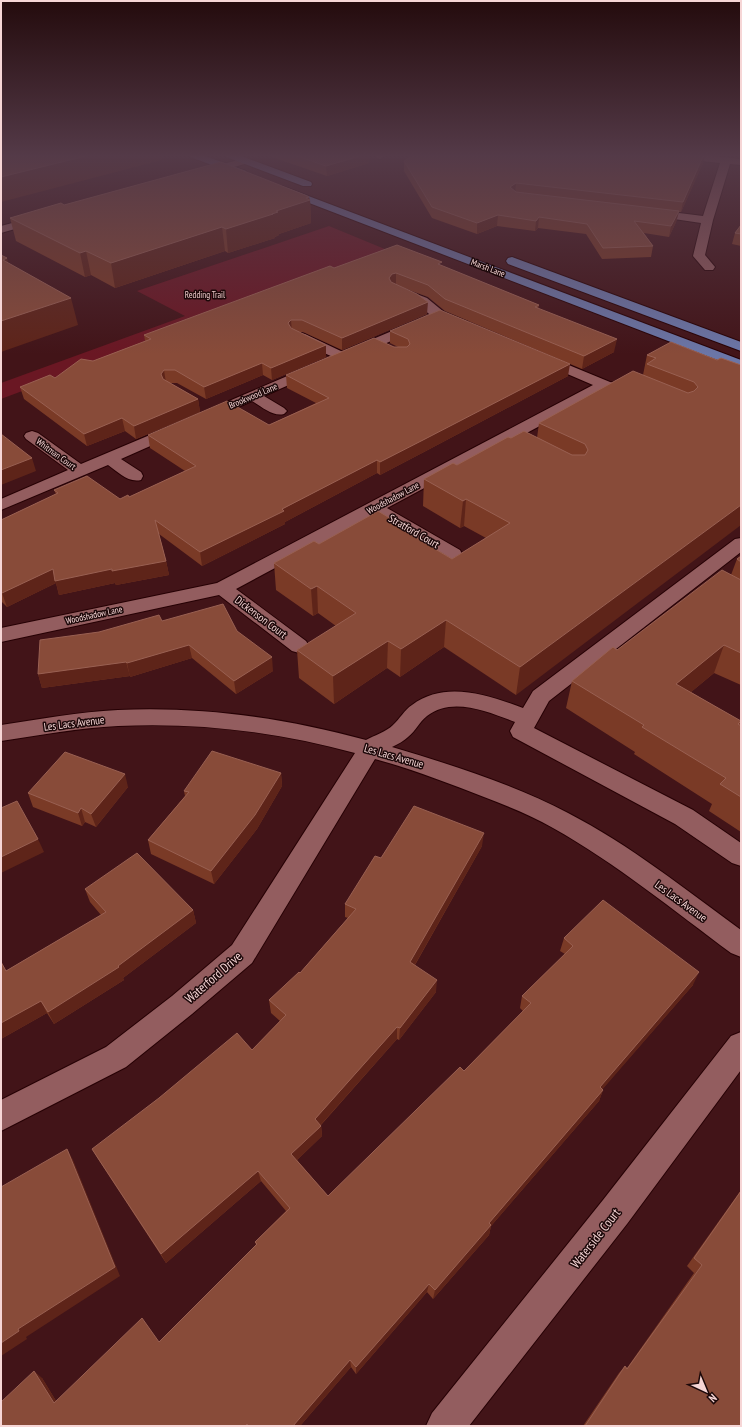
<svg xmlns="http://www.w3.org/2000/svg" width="742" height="1427" font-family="'PT Sans Narrow',sans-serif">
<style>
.green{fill:#6a1723}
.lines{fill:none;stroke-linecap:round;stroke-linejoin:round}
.minor-casing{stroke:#260004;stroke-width:2}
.major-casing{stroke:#260004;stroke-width:2}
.minor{fill:#935d5f;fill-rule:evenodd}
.major{fill:#6b76a7;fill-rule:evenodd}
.wall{fill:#7a3a26}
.shaded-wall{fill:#5e2419}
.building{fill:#884b39;stroke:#996052}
.labels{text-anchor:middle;stroke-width:3;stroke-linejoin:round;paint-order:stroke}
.far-street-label{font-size:9px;fill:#f6d6d6;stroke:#1c0809}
.far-park-label{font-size:9px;fill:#ecc9c9;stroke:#1c0809}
.street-label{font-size:11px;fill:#f6d6d6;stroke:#1c0809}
.near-street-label{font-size:13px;fill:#f6d6d6;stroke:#1c0809}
</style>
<rect width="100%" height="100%" fill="#421418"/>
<path class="green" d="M329,226L392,252L1,399V383L185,316L137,291Z"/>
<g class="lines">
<g class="minor-casing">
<g id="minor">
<path d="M375,154H385V156L380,159L377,158Z"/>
<path d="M661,154H694L741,159V165L730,164L713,220L705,255L715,267L713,270H705L693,256L701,223L647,215L642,212L647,209L703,216L720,163L666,157Z"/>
<path d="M245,158L250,161L248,163L202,176L197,173L198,171Z"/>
<path d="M42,215L48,218L46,220L1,233V226Z"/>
<path d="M401,288L427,298L444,312L467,321L469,324L467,327L462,328L434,318L417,304L396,295L395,292L396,289Z"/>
<path d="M418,320L423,321L425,324L423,327L357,356H349L347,360L342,361L295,340L293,337L295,334L300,333L305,334L345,353L347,350Z"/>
<path d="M542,354L610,382L619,384L621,387L619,390L614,391L607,390L387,508L460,550L462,554L460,558L453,560L446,558L374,515L236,589L306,641L309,646L306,651L299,653L292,651L219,595L1,642V628L217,583L593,385L537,361L535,358L537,355Z"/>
<path d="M313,365L318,366L320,369L318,372L264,396L284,408L287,411L284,414C273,417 262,407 252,401L211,419L206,421L201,419L198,416L201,413Z"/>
<path d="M176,424L182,426L184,429L182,432L121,459L141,472L143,476L141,480C128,483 118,472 108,465L1,510V499L68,470L26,439L24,436L26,433L32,431L38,433L81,464Z"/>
<path d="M741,538V552L549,701L534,728L693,810L741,843V866L732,863L675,824L513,737L510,731L515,722C489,712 452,696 427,716C419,722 416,731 408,737C404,741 398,744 392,747C452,765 513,784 568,813C630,845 685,889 741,930V957L731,953C673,910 617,864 553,828C531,815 507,806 484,797C448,783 412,769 375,759L252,963L192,1014L126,1067L1,1131V1100L106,1047L172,996L232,945L355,753C279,732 197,722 118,726C79,728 40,735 1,741V725C40,719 79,712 118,710C201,706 286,718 366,740C375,735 386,732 393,725C400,719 404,710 412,705C445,680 488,695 523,708L533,691L735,539Z"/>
<path d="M741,1032V1070L627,1224L469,1426H426L432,1413L603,1200L731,1036Z"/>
</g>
</g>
<g class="major-casing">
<g id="major">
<path d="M186,154H200L246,171L247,173L242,176L238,175L188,156Z"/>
<path d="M222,154H236L311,182L312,184L311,186H303L224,156Z"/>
<path d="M282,186L741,360V369L278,191L277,189Z"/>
<path d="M512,257L741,342V351L508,264L506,261L508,258Z"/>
</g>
</g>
<use href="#minor" class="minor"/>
<use href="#major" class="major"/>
</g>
<g class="wall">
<path d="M263,154H369V163L327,176Z"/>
<path d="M404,161L703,163L681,212H679L676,222L669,237L644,233L653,246L651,257L602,259L586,234L538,228L535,231L497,226L477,234L432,218L404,171Z"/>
<path d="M309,199L310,200L311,223L279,234V235L275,237V238L228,253L225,251L115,288L91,275L85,277L16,241L10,218L64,205Z"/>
<path d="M741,225V246L732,244L735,233Z"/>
<path d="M442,266L539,305L538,309L614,352L582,369L445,311L428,297L398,286L427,314L342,350L303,332H298L326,357L272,380L263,375L206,399L177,383H170L198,399L200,412L136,439L125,431L87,446L24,399L20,387L55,378L93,361L145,341L144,335L334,268Z"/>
<path d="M390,331L568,376L424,452L380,475L377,473L285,522V524L202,566L159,534L166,561L169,575L116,585L115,583L59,595L56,583L7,607L1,601V520L56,494L54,490L120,499L129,497L185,471L150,448L148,435L269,425L316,403L287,388L286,375L394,347H398L390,343Z"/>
<path d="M647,355L717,360L516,695L444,647L400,677L387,668L334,704L299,678L297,650L336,626L318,613L313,616L276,590L274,563L319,544L411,534L452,559L486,538L464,526L460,528L423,506L424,479L457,465L511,438H537L539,423L643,375Z"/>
<path d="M741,556V685L714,673L691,692L741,722L740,725L741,726V832L709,811L712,804L634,754L635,752L566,708L572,681L617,650L731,575L737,559Z"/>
<path d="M162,621L237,631L273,671L236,694L192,658L130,677V676L42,688L38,674L99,632Z"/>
<path d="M281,773L282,786L257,829L214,884L151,854L148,840L185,796L184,791Z"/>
<path d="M128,787L96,827L85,822L82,826L33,807L28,793Z"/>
<path d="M482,846L415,965L436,992L399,1040L397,1039L321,1125L322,1136L297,1160L328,1196L464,1071L523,1011L520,1008L522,996L565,954L560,951L564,938L693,985L602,1089L603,1090L599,1101L491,1226L489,1235L433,1299L427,1292L356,1374L351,1367L300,1426H1L42,1378L56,1401L159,1342L256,1245L255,1242L286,1211L261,1181L166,1263L98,1159L92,1149L252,1050L280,1021L271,1013L269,1000L300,973L348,918L345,917V904L381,858Z"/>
<path d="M85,889L193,910L196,923L123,978L124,980L54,1024L47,1013L1,1039V961L6,971L101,915L90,902Z"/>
<path d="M741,1190V1426H583L619,1373L625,1366L627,1368L694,1273L687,1266Z"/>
</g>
<g class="shaded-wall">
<path d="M94,154H162V160L1,202V177Z"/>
<path d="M367,154H369V163L327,176L326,166Z"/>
<path d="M705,154L703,163L681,212L683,202Z"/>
<path d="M516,183L515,194L510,187Z"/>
<path d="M309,197L310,200L311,223L279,234V235L275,237V238L228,253L226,229L272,214L276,211Z"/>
<path d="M679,211L676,222L669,237L671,226Z"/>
<path d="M498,215L497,226L477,234V223Z"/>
<path d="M539,217L538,228L535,231L536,221Z"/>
<path d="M222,227L225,251L115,288L111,263Z"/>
<path d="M86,251L91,275L85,277L80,253Z"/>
<path d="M7,258L14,285L3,260Z"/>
<path d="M396,273V285L392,286L389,278L392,274Z"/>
<path d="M71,298L78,325L1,352V321Z"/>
<path d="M428,302L427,314L342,350V338Z"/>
<path d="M291,320L292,332L288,323Z"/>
<path d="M617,339L614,352L582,369L584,356Z"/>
<path d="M326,345V357L272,380L271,368Z"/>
<path d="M262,363L263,375L206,399L204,387Z"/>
<path d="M570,364L568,376L424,452L380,475V462Z"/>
<path d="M164,370L166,383L163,386L161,374Z"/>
<path d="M198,399L200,412L136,439L134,426Z"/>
<path d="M122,418L125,431L87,446L84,434Z"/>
<path d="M32,458L36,471L1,485V470Z"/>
<path d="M377,460V473L285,522V524L202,566L200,552Z"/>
<path d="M466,499L464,526L460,528L463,501Z"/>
<path d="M741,505V525L516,695L520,667Z"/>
<path d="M166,561L169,575L116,585L115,583L59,595L56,583L7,607L2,593L53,569H112Z"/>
<path d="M317,586L318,613L313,616L311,589Z"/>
<path d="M446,620L444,647L400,677L401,649Z"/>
<path d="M388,641L387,668L334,704L333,676Z"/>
<path d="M189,645L192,658L130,677L127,663Z"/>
<path d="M724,645L714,673L667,712L676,684Z"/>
<path d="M272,657L273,671L236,694L234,681Z"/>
<path d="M126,662L130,676L42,688L38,674Z"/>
<path d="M281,773L282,786L257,829L214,884L211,871Z"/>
<path d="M125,774L128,787L96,827L91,814Z"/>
<path d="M81,808L85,822L82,826L78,813Z"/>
<path d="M484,833L482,846L409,975L410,962Z"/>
<path d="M38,839L44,852L1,873V857Z"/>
<path d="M193,910L196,923L123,978L124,980L54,1024L48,1012L118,966Z"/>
<path d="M699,972L693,985L595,1098L600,1087Z"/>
<path d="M437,980L436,992L399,1040L400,1028Z"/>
<path d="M41,1001L47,1013L1,1039V1023Z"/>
<path d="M397,1027V1039L316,1130L315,1119Z"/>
<path d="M603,1090L599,1101L491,1226L489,1235L433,1299L435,1290L489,1223Z"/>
<path d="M321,1126L322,1136L293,1164L291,1154Z"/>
<path d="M67,1149L73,1160L120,1276L26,1337L27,1339L1,1356V1343L18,1329Z"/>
<path d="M258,1171L261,1181L166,1263L161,1254Z"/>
<path d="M429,1284L427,1292L356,1374V1367Z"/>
<path d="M350,1360L351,1367L300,1426H293Z"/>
<path d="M34,1371L42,1378L61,1409L54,1403Z"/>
</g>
<g class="building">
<path d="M1,154H94L1,177Z"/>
<path d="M291,154H367L326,166Z"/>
<path d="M415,154H704L683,202L516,183L510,187L516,192L679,211L671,226L634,221L653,246L603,248L587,224L539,217L536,221L498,215L477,223L432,207L404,161Z"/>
<path d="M221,162L305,195L309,197L306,198L310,200L276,211L278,212L272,214H273L226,229L222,227L111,263L86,251L80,253L10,218L61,203L64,205Z"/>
<path d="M741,225V234L735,233Z"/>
<path d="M397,245L442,262L438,264L539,305L535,307L617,339L584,356L445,299L428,285L396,273L392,274L389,278L391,282L417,294L428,302L342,338L302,320H291L288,323L291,328L326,345L271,368L262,363L204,387L175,370H164L161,374L163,379L198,399L134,426L122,418L84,434L20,387L50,375L55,378L81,359L93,361L151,339L144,335L330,266L334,268Z"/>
<path d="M1,255L7,258L3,260L71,298L1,321Z"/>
<path d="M440,310L570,364L425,439L380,462L377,460L282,509L284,511L200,552L155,520L166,561L112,571V569L55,581L53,569L2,593L1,592V520L58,493L54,490L87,476L120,499L128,495L129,497L196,466L148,435L227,401L269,425L329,398L286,375L374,338L394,347H407L410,344L408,339L390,331Z"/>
<path d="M671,342L717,360L721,358L741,365V505L520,667L446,620L401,649L388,641L333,676L297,650L356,613L317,586L311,589L274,563L314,541L319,544L378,511L411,531L408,533L452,559L510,523L466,499L463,501L424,479L453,463L457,465L508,437L511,438L524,431L572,455H585L588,450L585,444L539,423L633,371L688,393L694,391L698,387L694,382L647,364L656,358L647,355Z"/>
<path d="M1,434L32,458L1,470Z"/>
<path d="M741,556V562L737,559Z"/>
<path d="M722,570L741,580V653L724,645L676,684L741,721L738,724L741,726V797L720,784L726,778L642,727L644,725L572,681L613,647L617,650Z"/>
<path d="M223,604L237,631L272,657L234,681L189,645L127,663L126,662L38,674L40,640L99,632L159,615L162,621Z"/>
<path d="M212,751L281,773L255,815L211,871L148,840L189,792L184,791Z"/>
<path d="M65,752L125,774L91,814L81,808L78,813L28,793Z"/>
<path d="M17,801L38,839L1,857V808Z"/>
<path d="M414,806L484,833L410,962L437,980L400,1028L397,1027L315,1119L321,1126L291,1154L328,1196L460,1067L464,1071L531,1003L522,996L573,946L564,938L603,900L699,972L600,1087L603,1090L489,1223L491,1225L435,1290L429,1284L356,1367L350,1360L293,1426H249L247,1424L245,1426H1V1402L34,1371L54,1403L142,1318L159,1342L257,1244L255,1242L290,1208L258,1171L161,1254L92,1149L159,1098L237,1033L252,1050L286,1015L269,1000L299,972L300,973L356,909L345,904L375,856L381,858Z"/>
<path d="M137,853L193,910L118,966L119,967L48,1012L41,1001L1,1023V962L6,971L106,912L85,889Z"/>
<path d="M67,1149L115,1267L18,1329L19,1331L1,1343V1187Z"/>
<path d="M741,1191V1426H585L625,1366L627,1369L702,1265L694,1258Z"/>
</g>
<linearGradient id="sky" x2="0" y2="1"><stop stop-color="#240b0d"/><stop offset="0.44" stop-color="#543a48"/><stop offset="1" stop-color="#543a48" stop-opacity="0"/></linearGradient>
<rect width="742" height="354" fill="url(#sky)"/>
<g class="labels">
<g class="far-street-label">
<text transform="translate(488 268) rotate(21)" y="3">Marsh Lane</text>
<text transform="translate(253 396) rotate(-23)" y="3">Brookwood Lane</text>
<text transform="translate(56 454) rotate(36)" y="3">Whitman Court</text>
<text transform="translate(393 498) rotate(-28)" y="3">Woodshadow Lane</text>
<text transform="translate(94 615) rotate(-12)" y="3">Woodshadow Lane</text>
</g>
<g class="far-park-label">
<text x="205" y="298">Redding Trail</text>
</g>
<g class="street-label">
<text transform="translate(414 531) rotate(30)" y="4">Stratford Court</text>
<text transform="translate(261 617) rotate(37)" y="4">Dickenson Court</text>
<text transform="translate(74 723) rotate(-7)" y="4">Les Lacs Avenue</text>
<text transform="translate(394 756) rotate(16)" y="4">Les Lacs Avenue</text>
<text transform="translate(681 901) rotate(36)" y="4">Les Lacs Avenue</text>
</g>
<g class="near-street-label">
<text transform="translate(213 977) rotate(-41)" y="5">Waterford Drive</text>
<text transform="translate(595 1238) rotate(-52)" y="5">Waterside Court</text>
</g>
</g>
<rect width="742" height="1427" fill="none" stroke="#f6d6d6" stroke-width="4"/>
<g transform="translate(706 1391) rotate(136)" stroke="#1c0809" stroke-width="3" paint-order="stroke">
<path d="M0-3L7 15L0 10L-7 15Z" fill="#f6d6d6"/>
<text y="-6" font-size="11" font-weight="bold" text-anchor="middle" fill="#f6d6d6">N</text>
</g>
</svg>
